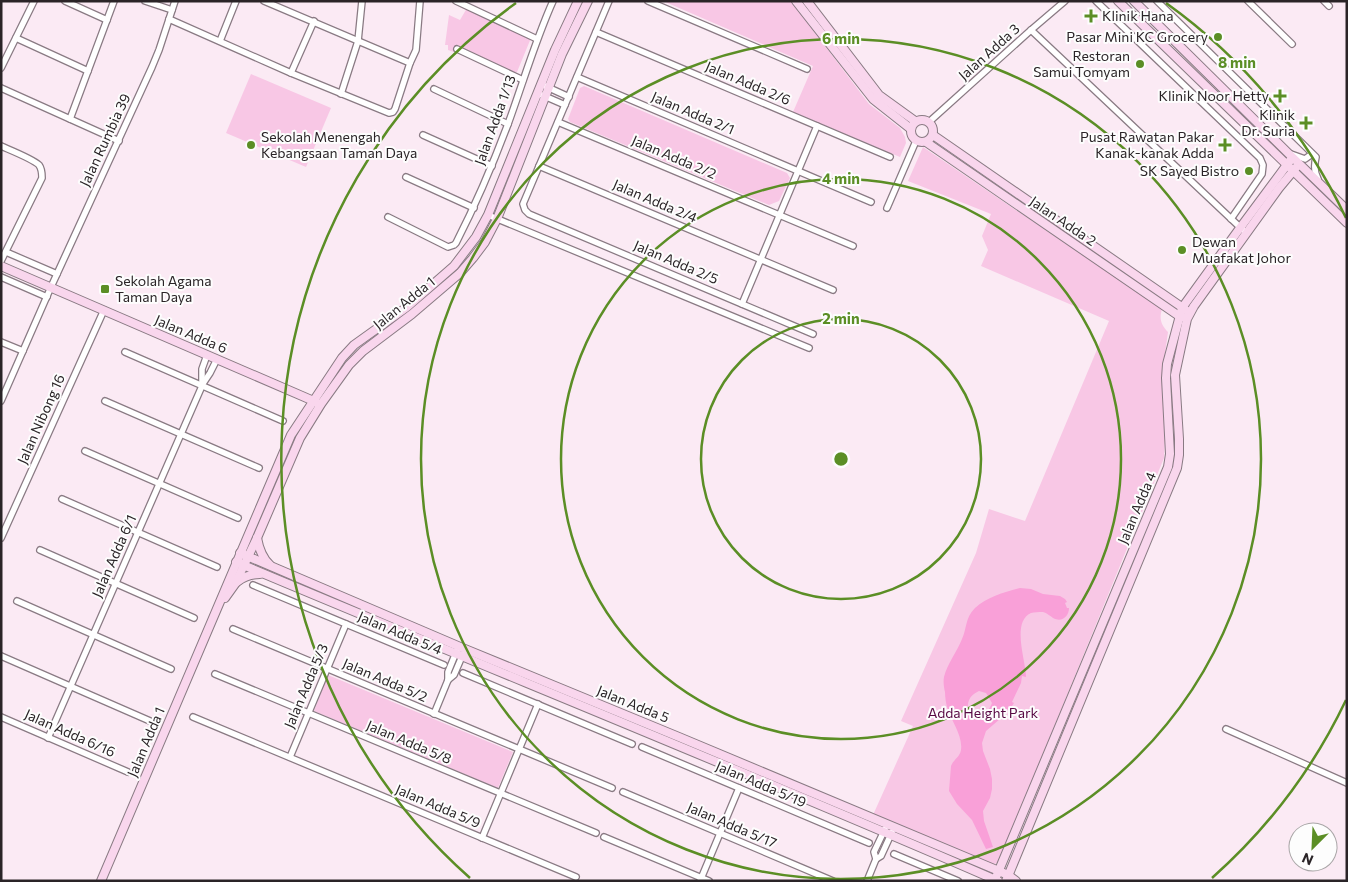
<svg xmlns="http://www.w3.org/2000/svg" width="1348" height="882" font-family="Commissioner,sans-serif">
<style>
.green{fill:#f8c7e5}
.water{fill:#f9a0d8;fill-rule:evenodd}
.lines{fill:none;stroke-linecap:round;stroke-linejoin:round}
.street-casing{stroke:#897a83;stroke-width:8}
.secondary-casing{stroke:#897a83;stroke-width:10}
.street{stroke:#fff;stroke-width:5.5}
.secondary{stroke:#f9d6ed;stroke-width:8}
.ring{fill:none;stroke:#5b8e25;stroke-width:2.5}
.poi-dot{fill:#5b8e25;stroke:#fdfdfd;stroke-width:2}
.labels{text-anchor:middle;stroke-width:4;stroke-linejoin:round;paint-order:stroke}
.poi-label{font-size:14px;fill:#2a2427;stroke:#fdfdfd;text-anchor:end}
.street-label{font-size:14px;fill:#2a2427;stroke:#fdfdfd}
.park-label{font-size:14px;fill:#580943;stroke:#fdfdfd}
.centre{fill:#5b8e25;stroke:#fdfdfd;stroke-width:2.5}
.ring-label{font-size:15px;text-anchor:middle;font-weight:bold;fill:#5b8e25;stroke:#fdfdfd;stroke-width:4;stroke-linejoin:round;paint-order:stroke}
</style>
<rect width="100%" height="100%" fill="#fbeaf4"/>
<g class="green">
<path d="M663,1H791L869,104L900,128L905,137L906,143L900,157L793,112L813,66Z"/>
<path d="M467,8L531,38L517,72H513L457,45L454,52L448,50V45H445L449,15L460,20Z"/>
<path d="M251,74L331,108L306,167L226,133Z"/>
<path d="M584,86L787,173L790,178L779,201L769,205L570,122L568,119L580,88Z"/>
<path d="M923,147L1162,309C1159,319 1161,325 1168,332L1162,376L1165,438L1164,458L999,862L991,866L873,815L913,726L901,721L976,553L989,509L1025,521L1109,321L981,266L988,250L982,236L991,214L908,181Z"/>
<path d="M328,675L513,752L498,788L314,711Z"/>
</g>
<path class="water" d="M1020,588L1031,589L1043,594L1060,596L1065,599L1067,602L1065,603L1067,608H1069C1069,616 1062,623 1053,618C1050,616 1047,613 1043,612C1039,612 1034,612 1031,613C1011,622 1026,661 1026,677L1022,676L1021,683L1012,702L1014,703L1008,712L986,731L982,743L983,751L990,769L992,779V789L990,798L983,811L984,821L993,847L986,849L972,820L957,804L949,791L951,766C953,760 960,757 961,750C963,735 951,721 947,707C946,703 945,697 945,692C944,688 943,682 944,677C947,664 957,652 962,639C967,628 965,618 975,608C987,597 1005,592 1020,588ZM979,691L986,693L992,703C988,714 978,719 968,711C967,701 970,695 979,691Z"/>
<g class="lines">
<g class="street-casing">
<g id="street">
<path d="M65,1L107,20"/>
<path d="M145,1L172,10"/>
<path d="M264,1L410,63"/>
<path d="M456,1L537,39"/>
<path d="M609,1L523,204L525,210L529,214L813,334"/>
<path d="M648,1L807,69"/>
<path d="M1096,1L1260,158L1263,165L1262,174L1231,219"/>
<path d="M1157,1L1316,157C1314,165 1314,172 1318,179"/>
<path d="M1248,1L1292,44"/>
<path d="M1324,1L1329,6"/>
<path d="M169,19L291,73L389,113L393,112L395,109L410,63L416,50L420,1"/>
<path d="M1031,30L1243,230"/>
<path d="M596,32L890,157"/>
<path d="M16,38L88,71"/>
<path d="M220,41L236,1"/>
<path d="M457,49L523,80"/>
<path d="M1,68L34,1"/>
<path d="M291,73L314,21"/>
<path d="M577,77L871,202"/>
<path d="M545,86L569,97"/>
<path d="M1,88L119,141"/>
<path d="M434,89L508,124"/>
<path d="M341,94L358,41L362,1"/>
<path d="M542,95L565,105"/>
<path d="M70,119L114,1"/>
<path d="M558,122L853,246"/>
<path d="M929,122L1031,30L1065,1"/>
<path d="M423,135L492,166"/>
<path d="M1,146C10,150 33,159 39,165C42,169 42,173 42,178L1,261"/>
<path d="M1291,154L1305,159L1312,154"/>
<path d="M539,166L833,290"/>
<path d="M406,177L474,208"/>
<path d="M887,208L916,141"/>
<path d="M488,215L809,348"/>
<path d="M388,217L448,247L454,245L456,243C476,204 493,164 508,124C523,83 535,41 553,1"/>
<path d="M6,252L57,274"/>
<path d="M1,277L47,297"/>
<path d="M742,304L817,126"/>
<path d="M1,342L23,351"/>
<path d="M125,352L283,421"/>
<path d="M202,385L210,373L217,359"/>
<path d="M1,401L51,287L152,67L159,50L175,1"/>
<path d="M105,401L259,468"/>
<path d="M85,451L238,518"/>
<path d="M62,499L217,567"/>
<path d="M1,538L104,310"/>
<path d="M40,550L194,618"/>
<path d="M253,585L444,665"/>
<path d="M17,601L171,669"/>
<path d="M233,629L612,788"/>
<path d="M1,656L150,721"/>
<path d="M463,673L632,744"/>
<path d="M215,674L596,833"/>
<path d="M448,680L454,675L463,654"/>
<path d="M434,714L448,680V672L457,650"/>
<path d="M1,717L128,772"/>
<path d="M193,717L576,877"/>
<path d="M1226,729L1347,783"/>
<path d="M48,738L202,386V369L207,355"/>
<path d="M642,747L869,843"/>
<path d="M290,757L346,624"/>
<path d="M623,792L833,881"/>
<path d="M604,837L709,881"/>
<path d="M482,838L538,704"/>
<path d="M894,854L958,881"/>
<path d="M876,859L874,852L885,829"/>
<path d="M700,881L739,788"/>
<path d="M867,881L876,859L881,856L892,832"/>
</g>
</g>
<g class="secondary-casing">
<g id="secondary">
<path d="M796,1L873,99L911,129"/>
<path d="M807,1L879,95L915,121"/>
<path d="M1118,1L1347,223"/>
<path d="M1134,1L1287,152L1347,210"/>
<circle cx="922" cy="131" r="11"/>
<path d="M933,135L1186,310"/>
<path d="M926,142L1179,316L1183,317"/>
<path d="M1,266L316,402"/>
<path d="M257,538C259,549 262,558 270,565"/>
<path d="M240,553L465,649L679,737L999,871L1008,875L1016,881"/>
<path d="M236,562C490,669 745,771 998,881"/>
<path d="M237,582C244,576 251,574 260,574"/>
<path d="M225,598L235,584L257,538L300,438L321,404L349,365L363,351L412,314L460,273L473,258L485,242L497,219L562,54L588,1"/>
<path d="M997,875L1168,467L1170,454L1166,378L1167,364L1182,308L1240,228L1292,158"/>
<path d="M101,881L291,435L342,358L354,345L407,307L454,266L476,237L488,215L555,50L578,1"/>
<path d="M1006,881L1177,468L1179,455V439L1175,375L1187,319L1194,306L1279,188L1299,164"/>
</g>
</g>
<use href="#street" class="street"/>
<use href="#secondary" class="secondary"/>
</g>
<g class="ring">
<circle cx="841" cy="459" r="140"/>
<circle cx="841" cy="459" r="280"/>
<circle cx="841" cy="459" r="420"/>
<path d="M1346 700A560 560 0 0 1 1212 878M470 878A560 560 0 0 1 516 3M1166 3A560 560 0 0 1 1346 218"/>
</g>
<g class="poi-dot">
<path d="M1088.5 8.5h5v5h5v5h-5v5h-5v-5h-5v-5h5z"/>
<circle cx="1218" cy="37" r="5"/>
<circle cx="1140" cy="64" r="5"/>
<path d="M1277.5 88.5h5v5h5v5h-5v5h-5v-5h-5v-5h5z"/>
<path d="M1303.5 115.5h5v5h5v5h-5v5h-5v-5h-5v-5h5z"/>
<circle cx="251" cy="145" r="5"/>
<path d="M1222.5 137.5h5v5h5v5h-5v5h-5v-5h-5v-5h5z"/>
<circle cx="1249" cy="171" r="5"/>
<circle cx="1182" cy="250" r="5"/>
<rect x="100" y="284" width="10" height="10" rx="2.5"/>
</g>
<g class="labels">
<g class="poi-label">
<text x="1102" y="21" text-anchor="start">Klinik Hana</text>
<text x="1208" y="42">Pasar Mini KC Grocery</text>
<text x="1130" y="61">Restoran<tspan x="1130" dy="16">Samui Tomyam</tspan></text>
<text x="1269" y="101">Klinik Noor Hetty</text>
<text x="1295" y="120">Klinik<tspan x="1295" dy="16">Dr. Suria</tspan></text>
<text x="261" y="142" text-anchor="start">Sekolah Menengah<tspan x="261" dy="16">Kebangsaan Taman Daya</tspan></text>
<text x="1214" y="142">Pusat Rawatan Pakar<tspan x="1214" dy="16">Kanak-kanak Adda</tspan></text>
<text x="1239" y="176">SK Sayed Bistro</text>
<text x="1192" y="247" text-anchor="start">Dewan<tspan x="1192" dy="16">Muafakat Johor</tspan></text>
<text x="115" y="286" text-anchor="start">Sekolah Agama<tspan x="115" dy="16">Taman Daya</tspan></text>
</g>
<g class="street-label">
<text transform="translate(989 52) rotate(-42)" y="5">Jalan Adda 3</text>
<text transform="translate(748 83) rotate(23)" y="5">Jalan Adda 2/6</text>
<text transform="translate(693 113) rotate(23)" y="5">Jalan Adda 2/1</text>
<text transform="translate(495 120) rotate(-70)" y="5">Jalan Adda 1/13</text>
<text transform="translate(105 140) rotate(-65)" y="5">Jalan Rumbia 39</text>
<text transform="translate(674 157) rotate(23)" y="5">Jalan Adda 2/2</text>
<text transform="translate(655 201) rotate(23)" y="5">Jalan Adda 2/4</text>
<text transform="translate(1063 221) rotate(34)" y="5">Jalan Adda 2</text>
<text transform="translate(676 262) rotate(23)" y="5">Jalan Adda 2/5</text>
<text transform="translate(404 303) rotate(-39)" y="5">Jalan Adda 1</text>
<text transform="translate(191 334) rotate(23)" y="5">Jalan Adda 6</text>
<text transform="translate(41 419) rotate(-66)" y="5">Jalan Nibong 16</text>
<text transform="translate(1137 508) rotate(-67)" y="5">Jalan Adda 4</text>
<text transform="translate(114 556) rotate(-66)" y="5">Jalan Adda 6/1</text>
<text transform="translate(400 633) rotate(23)" y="5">Jalan Adda 5/4</text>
<text transform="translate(385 680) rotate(23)" y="5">Jalan Adda 5/2</text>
<text transform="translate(306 686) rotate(-67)" y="5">Jalan Adda 5/3</text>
<text transform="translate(633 704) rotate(22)" y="5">Jalan Adda 5</text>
<text transform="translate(70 733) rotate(24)" y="5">Jalan Adda 6/16</text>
<text transform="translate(146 742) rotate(-67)" y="5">Jalan Adda 1</text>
<text transform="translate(409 742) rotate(23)" y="5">Jalan Adda 5/8</text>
<text transform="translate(761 784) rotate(23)" y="5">Jalan Adda 5/19</text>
<text transform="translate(438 806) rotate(23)" y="5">Jalan Adda 5/9</text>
<text transform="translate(732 825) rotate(23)" y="5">Jalan Adda 5/17</text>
</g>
<g class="park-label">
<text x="983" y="718">Adda Height Park</text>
</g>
</g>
<circle cx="841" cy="459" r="8" class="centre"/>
<g class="ring-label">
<text x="841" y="44">6 min</text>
<text x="1237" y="68">8 min</text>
<text x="841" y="184">4 min</text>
<text x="841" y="324">2 min</text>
</g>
<rect width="1348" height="882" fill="none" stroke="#2a2427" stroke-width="5"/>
<g transform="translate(1313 847) rotate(204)"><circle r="24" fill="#fdfdfd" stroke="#a9a6a7"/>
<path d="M0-4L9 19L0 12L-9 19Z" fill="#5b8e25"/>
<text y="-8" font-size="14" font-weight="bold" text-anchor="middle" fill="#2a2427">N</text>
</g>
</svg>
